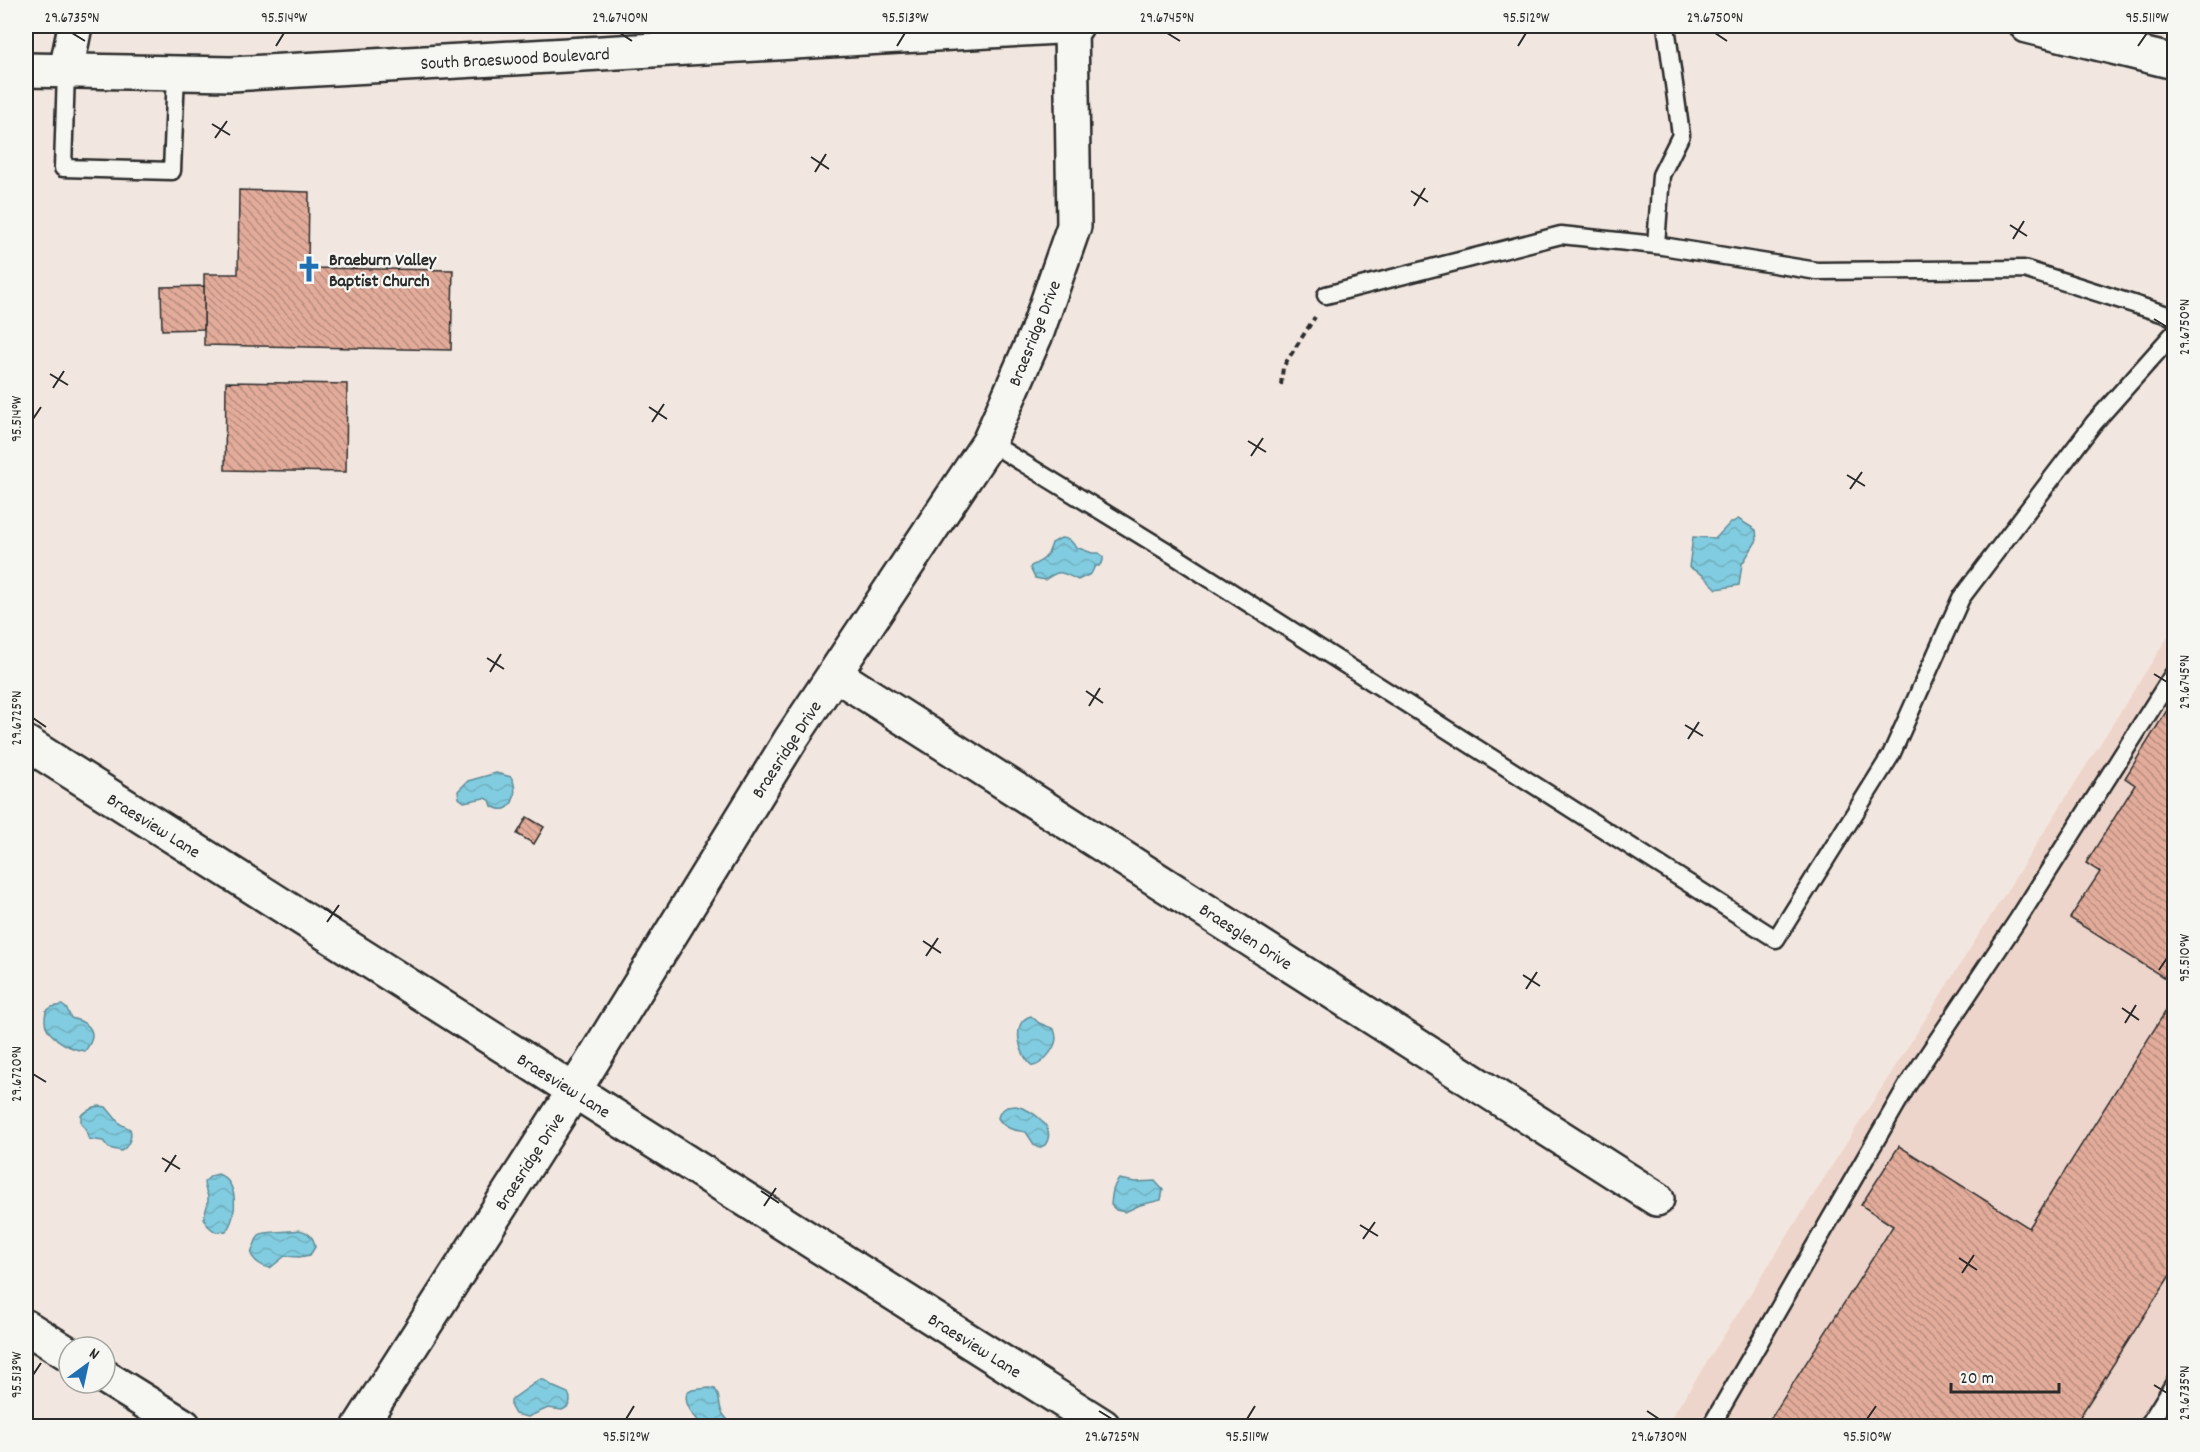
<svg xmlns="http://www.w3.org/2000/svg" width="2200" height="1452" font-family="Dekko,sans-serif">
<style>
.built{fill:#eed5cb}
.water{fill:url(#water-waves);stroke:#5f8c98;stroke-width:1.5}
.building{fill:url(#building-back-hatch);stroke:#2b2b2b;stroke-width:1.5}
.lines{fill:none;stroke-linecap:round;stroke-linejoin:round}
.lane-casing{stroke:#2b2b2b;stroke-width:21}
.street-casing{stroke:#2b2b2b;stroke-width:38}
.secondary-casing{stroke:#2b2b2b;stroke-width:38}
.path{stroke:#2b2b2b;stroke-width:4;stroke-dasharray:6 4.5;stroke-linecap:butt}
.lane{stroke:#f6f6f2;stroke-width:16}
.street{stroke:#f6f6f2;stroke-width:33}
.secondary{stroke:#f6f6f2;stroke-width:33}
.ticks{fill:none;stroke:#2b2b2b;stroke-width:2}
.labels{text-anchor:middle;stroke-width:4.5;stroke-linejoin:round;paint-order:stroke}
.street-label{font-size:18px;fill:#2b2b2b;stroke:#f6f6f2}
.poi-label{font-size:18px;font-weight:bold;fill:#2b2b2b;stroke:#f6f6f2;text-anchor:start}
.neatline{fill:none;stroke:#2b2b2b;stroke-width:2}
.ticks-label{font-size:15px;text-anchor:middle;fill:#2b2b2b}
</style>
<defs>
<pattern id="water-waves" width="16" height="10" patternUnits="userSpaceOnUse" patternTransform="scale(1.5)"><rect width="16" height="10" fill="#81cce0"/><path d="M0 5q4-4 8 0t8 0" fill="none" stroke="#70afc0"/></pattern>
<pattern id="building-back-hatch" width="6" height="6" patternUnits="userSpaceOnUse" patternTransform="scale(1.5)"><rect width="6" height="6" fill="#e3ac9a"/><path d="M-1 5l2 2M0 0l6 6M5-1l2 2" fill="none" stroke="#b88c7e"/></pattern>
</defs>
<rect width="100%" height="100%" fill="#f2e7e0"/>
<filter id="ink" filterUnits="userSpaceOnUse"><feTurbulence type="fractalNoise" baseFrequency=".0167" numOctaves="2"/><feDisplacementMap in="SourceGraphic" scale="12" xChannelSelector="R" yChannelSelector="G"/><feConvolveMatrix kernelMatrix="1 2 1 2 8 2 1 2 1" color-interpolation-filters="sRGB"/></filter>
<g filter="url(#ink)">
<path class="built" d="M2174,627V1426H1666L1900,1059Z"/>
<g class="water">
<path d="M1738,519L1756,530L1757,540L1742,564L1739,585L1717,589L1703,575L1689,567L1693,537L1716,538L1729,524Z"/>
<path d="M1061,538L1069,539L1076,547L1092,553H1099L1103,557V561L1099,566H1095L1091,574L1078,580C1062,573 1061,568 1045,580L1035,578L1030,568L1031,566C1044,560 1048,557 1052,543Z"/>
<path d="M496,773L511,777C520,791 512,819 492,806L490,800L484,798L464,802L459,798L458,791L468,781Z"/>
<path d="M62,1005L67,1009L71,1018C91,1023 99,1033 85,1051C72,1050 51,1039 46,1026C44,1021 45,1016 46,1011L52,1007Z"/>
<path d="M1031,1016L1039,1023L1054,1029C1055,1032 1056,1036 1056,1039C1055,1049 1042,1065 1033,1066C1019,1057 1010,1021 1031,1016Z"/>
<path d="M100,1106L106,1107L120,1124L130,1129C133,1137 128,1147 121,1151L109,1148L103,1141L89,1139L85,1128L81,1124V1115L94,1107Z"/>
<path d="M1016,1106C1032,1110 1058,1127 1045,1145L1039,1148L1035,1146L1026,1132C1013,1130 1005,1129 998,1118L1000,1112L1007,1107Z"/>
<path d="M218,1174C239,1182 238,1216 226,1231L216,1232C194,1218 209,1215 208,1197C207,1192 204,1188 204,1182L211,1176Z"/>
<path d="M1119,1179L1135,1182L1155,1181L1163,1190L1161,1200L1140,1205L1125,1212L1116,1210L1111,1205C1112,1195 1112,1187 1119,1179Z"/>
<path d="M299,1230C309,1232 314,1237 315,1247L310,1255L299,1257L285,1256L270,1268C262,1267 254,1261 251,1254C253,1249 256,1239 259,1235C263,1231 292,1232 299,1230Z"/>
<path d="M539,1380H544L554,1387L568,1393C572,1400 570,1407 562,1410L548,1408L528,1417L515,1414L511,1407V1400Z"/>
<path d="M709,1388L715,1389C721,1397 718,1406 723,1414C726,1419 730,1420 731,1426H703C695,1417 683,1405 687,1393L692,1390Z"/>
</g>
<g class="building">
<path d="M239,190L309,192L308,268L453,270L451,350L204,345V274H238Z"/>
<path d="M204,286V329L162,330L161,287Z"/>
<path d="M226,382L347,384L346,472L225,470Z"/>
<path d="M2174,699V984L2070,918L2100,872L2086,863L2135,785L2125,778Z"/>
<path d="M527,817L544,827L534,844L517,834Z"/>
<path d="M2174,998V1269L2074,1426H1766L1893,1226L1861,1205L1899,1146L2029,1228Z"/>
</g>
<g class="lines">
<g class="lane-casing">
<g id="lane">
<path d="M66,71L63,168L172,171L176,73"/>
<path d="M1656,245L1661,175L1681,135L1666,26"/>
<path d="M1326,295L1561,235L1656,245L1817,271L2024,269L2174,317"/>
<path d="M989,442L1173,555L1776,939L1891,755L1961,598L2094,423L2174,333"/>
<path d="M1711,1426L1907,1086L2017,921L2174,673"/>
<path d="M2148,1426L2174,1384"/>
</g>
</g>
<g class="street-casing">
<g id="street">
<path d="M835,674L1657,1199"/>
<path d="M26,743L1103,1426"/>
<path d="M26,1327L69,1354"/>
<path d="M105,1377L184,1426"/>
</g>
</g>
<g class="secondary-casing">
<g id="secondary">
<path d="M2027,26L2174,62"/>
<path d="M26,70L231,74L1076,26"/>
<path d="M66,71L75,26"/>
<path d="M360,1426L574,1091L791,739L989,442L1037,332L1074,226L1071,26"/>
</g>
</g>
<path class="path" d="M1281,385L1283,367L1315,317"/>
<use href="#lane" class="lane"/>
<use href="#street" class="street"/>
<use href="#secondary" class="secondary"/>
</g>
</g>
<path class="ticks" d="M72,33L85,41M620,33L632,41M1167,33L1180,41M1715,33L1727,41M276,46L284,33M897,46L905,33M1518,46L1526,33M2138,46L2147,33M212,124L230,135M215,138L227,121M811,157L829,169M815,172L826,154M1411,191L1428,202M1414,206L1425,188M2010,225L2027,236M2013,239L2024,221M2154,319L2167,327M50,374L68,385M53,388L64,371M649,407L667,419M33,419L41,407M652,422L664,404M1248,441L1266,452M1251,456L1263,438M1847,475L1865,486M1850,489L1862,472M487,658L504,669M490,672L501,654M2154,674L2167,682M1086,691L1103,703M1089,706L1100,688M33,718L46,727M1685,725L1703,736M1688,739L1699,722M324,908L342,919M327,922L339,905M923,941L941,953M926,956L938,938M2159,970L2167,958M1523,975L1540,986M1526,989L1537,972M2122,1008L2139,1020M2125,1023L2136,1005M33,1074L46,1082M162,1158L180,1169M165,1172L176,1155M761,1191L779,1203M764,1206L776,1188M1360,1225L1378,1236M1363,1239L1375,1222M1959,1258L1977,1270M1962,1273L1974,1255M33,1375L41,1363M2154,1385L2167,1393M1099,1411L1112,1419M1647,1411L1659,1419M626,1419L634,1406M1247,1419L1255,1406M1867,1419L1876,1406"/>
<defs>
<g id="church-bare" transform="scale(2.07)"><path d="M-1.2-6h2.4v3.5h3.3v2.4h-3.3V6h-2.4V-.1h-3.3v-2.4h3.3Z" fill="#1f6fb2" stroke="#f6f6f2" stroke-width="2.5" paint-order="stroke"/></g>
</defs>
<g fill-rule="evenodd">
<use href="#church-bare" x="309" y="269"/>
</g>
<g class="labels">
<g class="street-label">
<text transform="translate(515 58) rotate(-3)" y="6">South Braeswood Boulevard</text>
<text transform="translate(1034 333) rotate(-68)" y="6">Braesridge Drive</text>
<text transform="translate(786 749) rotate(-57)" y="6">Braesridge Drive</text>
<text transform="translate(154 825) rotate(32)" y="6">Braesview Lane</text>
<text transform="translate(1246 936) rotate(33)" y="6">Braesglen Drive</text>
<text transform="translate(564 1085) rotate(32)" y="6">Braesview Lane</text>
<text transform="translate(529 1161) rotate(-57)" y="6">Braesridge Drive</text>
<text transform="translate(975 1345) rotate(32)" y="6">Braesview Lane</text>
</g>
<g class="poi-label">
<text x="329" y="265">Braeburn Valley<tspan x="329" dy="21">Baptist Church</tspan></text>
</g>
</g>
<rect width="2200" height="1452" fill="none" stroke="#f6f6f2" stroke-width="66"/>
<g transform="translate(87 1365) rotate(33)"><circle r="28" fill="#f6f6f2" stroke="#a5a5a2" stroke-width="1.5"/>
<path d="M0-4.5L10 22L0 15L-10 22Z" fill="#1f6fb2"/>
<text y="-9" font-size="16" font-weight="bold" text-anchor="middle" fill="#2b2b2b">N</text>
</g>
<path d="M1951 1383v9h108v-9" fill="none" stroke="#2b2b2b" stroke-width="3"/>
<text x="1960" y="1383" font-size="18" fill="#2b2b2b" stroke="#f6f6f2" stroke-width="4.5" paint-order="stroke">20 m</text>
<rect x="33" y="33" width="2134" height="1386" class="neatline"/>
<g class="ticks-label">
<text x="72" y="22">29.6735°N</text>
<text x="284" y="22">95.514°W</text>
<text x="620" y="22">29.6740°N</text>
<text x="905" y="22">95.513°W</text>
<text x="1167" y="22">29.6745°N</text>
<text x="1526" y="22">95.512°W</text>
<text x="1715" y="22">29.6750°N</text>
<text x="2147" y="22">95.511°W</text>
<text transform="translate(2184 327) rotate(-90)" y="5">29.6750°N</text>
<text transform="translate(16 419) rotate(-90)" y="5">95.514°W</text>
<text transform="translate(2184 682) rotate(-90)" y="5">29.6745°N</text>
<text transform="translate(16 718) rotate(-90)" y="5">29.6725°N</text>
<text transform="translate(2184 958) rotate(-90)" y="5">95.510°W</text>
<text transform="translate(16 1074) rotate(-90)" y="5">29.6720°N</text>
<text transform="translate(16 1375) rotate(-90)" y="5">95.513°W</text>
<text transform="translate(2184 1393) rotate(-90)" y="5">29.6735°N</text>
<text x="626" y="1441">95.512°W</text>
<text x="1112" y="1441">29.6725°N</text>
<text x="1247" y="1441">95.511°W</text>
<text x="1659" y="1441">29.6730°N</text>
<text x="1867" y="1441">95.510°W</text>
</g>
</svg>
